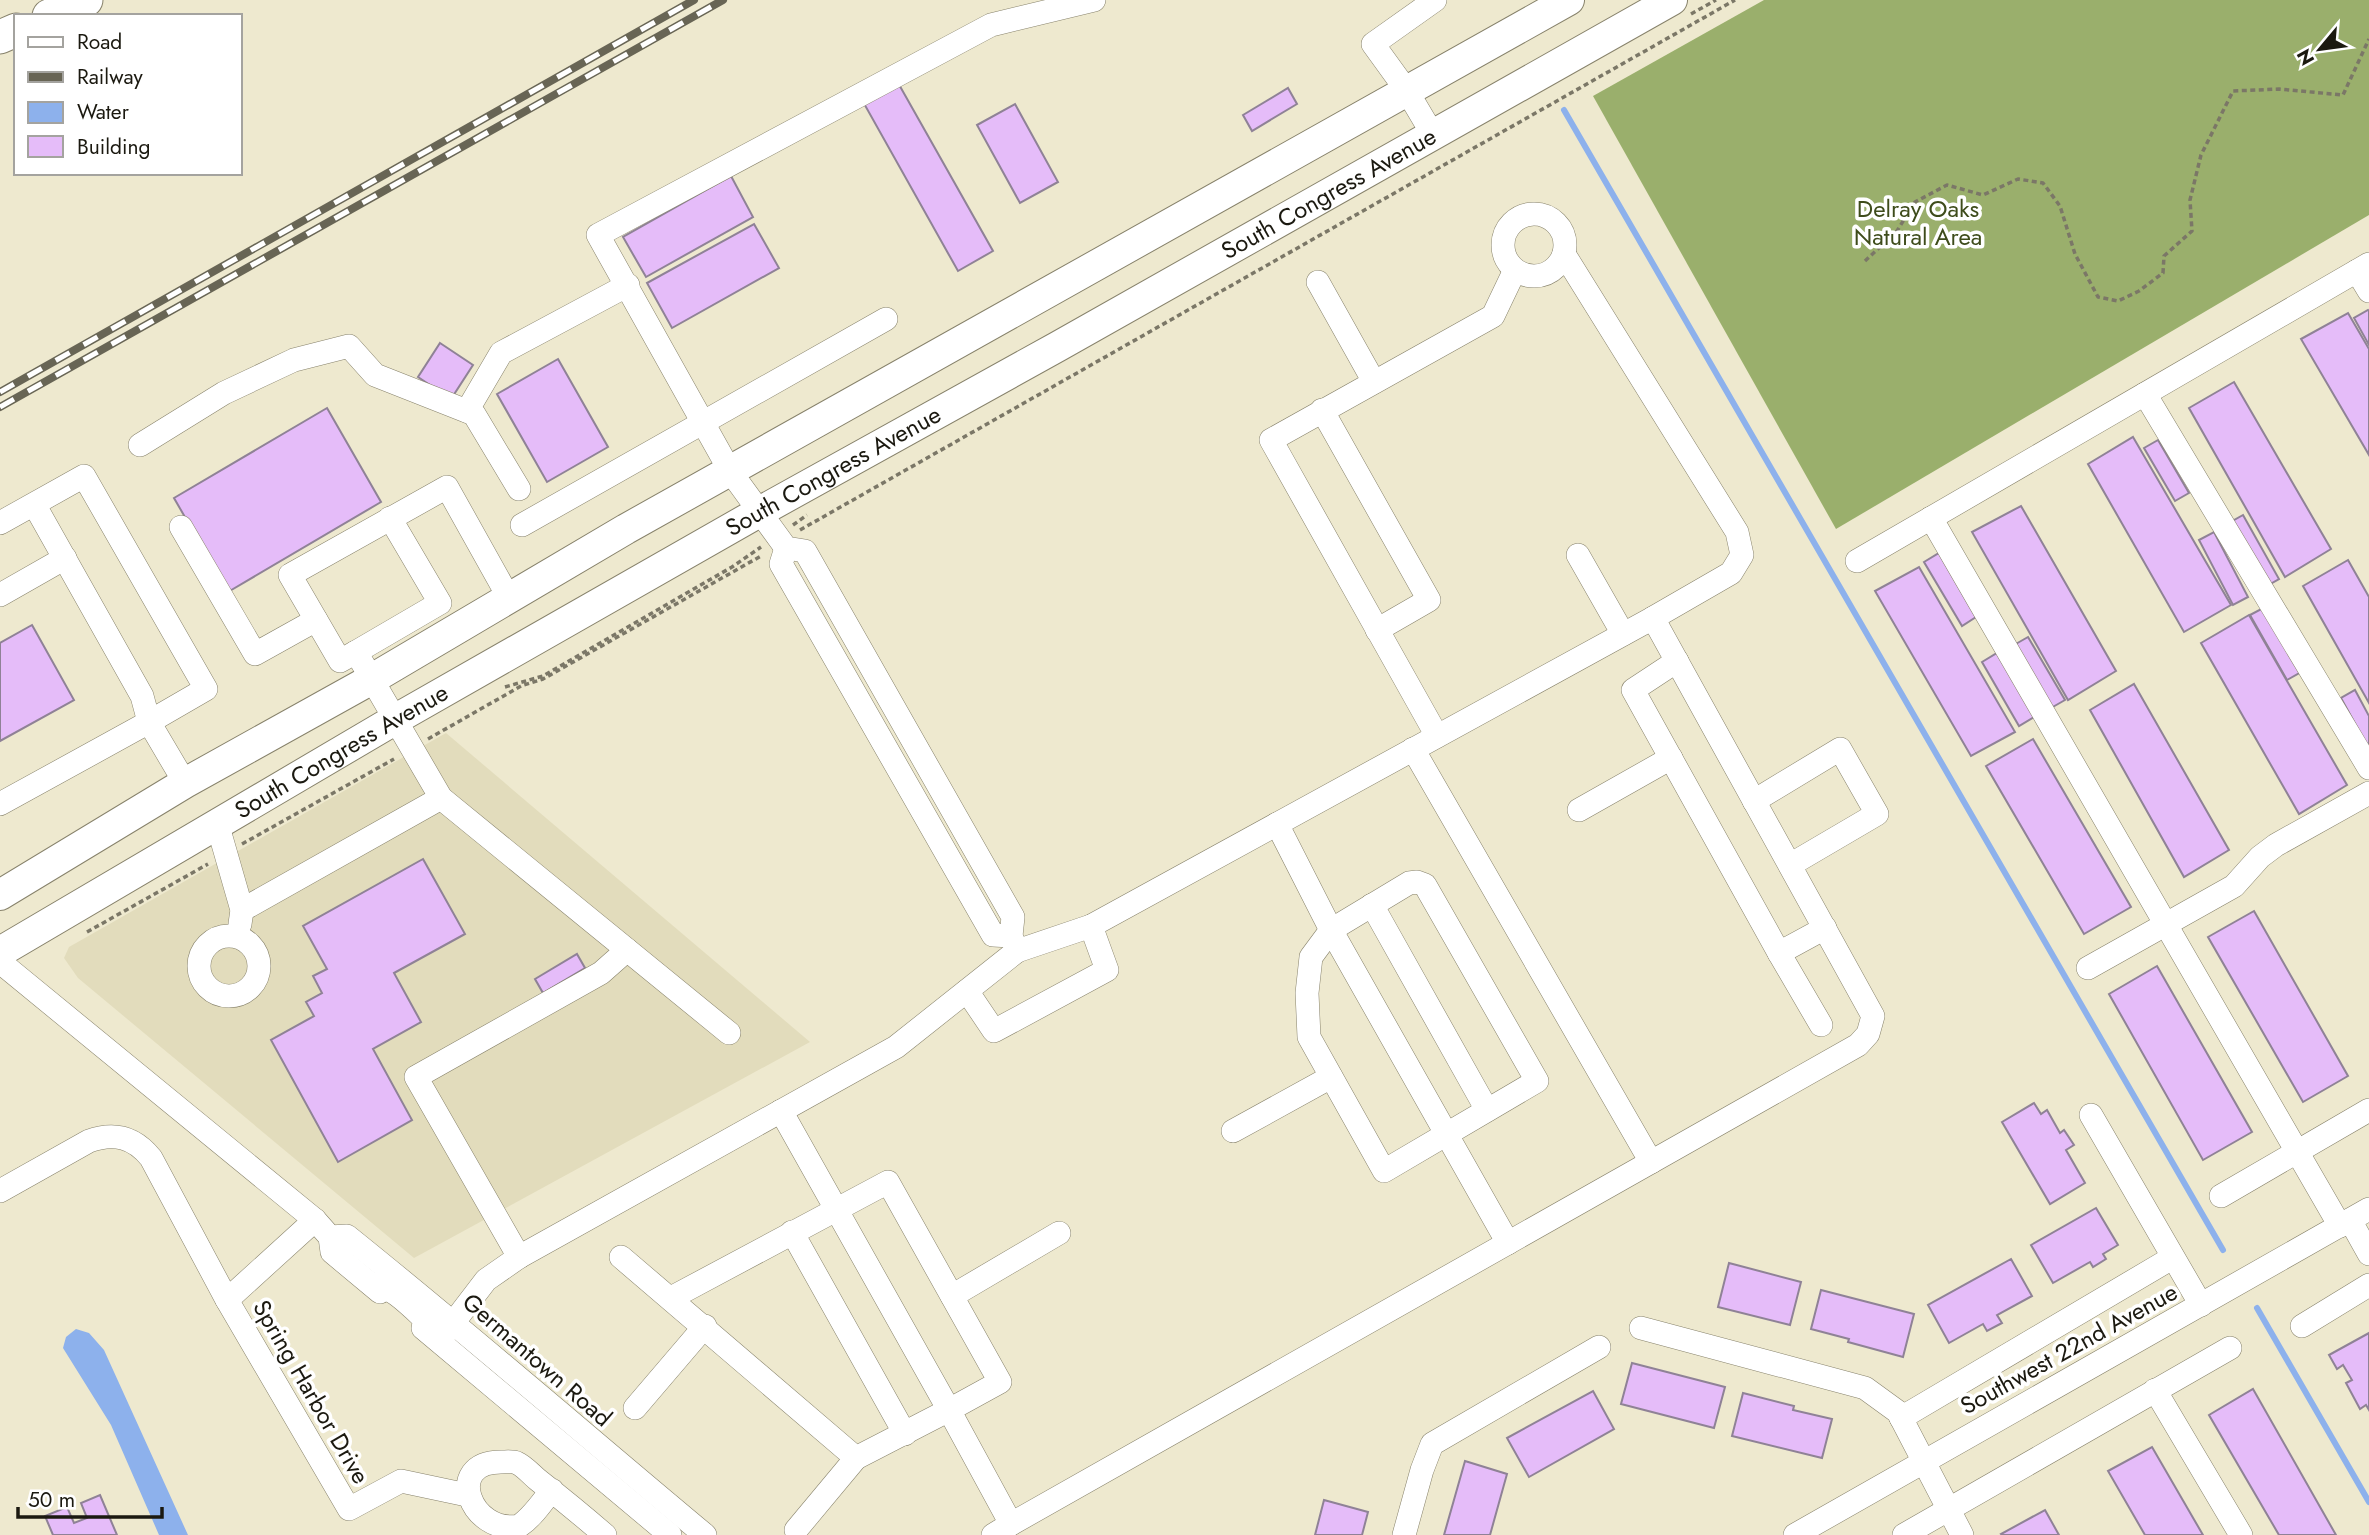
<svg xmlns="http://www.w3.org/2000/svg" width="2369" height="1535" font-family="Jost,sans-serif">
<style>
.built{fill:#e2dcbc}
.forest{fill:#9aaf6c}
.water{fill:#8db1ec}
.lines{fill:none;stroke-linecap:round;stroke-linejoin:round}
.stream{stroke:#8db1ec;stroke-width:6}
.building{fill:#e5bcf9;stroke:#8f8296;stroke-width:2}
.minor-casing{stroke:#87826b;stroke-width:24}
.major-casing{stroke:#87826b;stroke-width:32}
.highway-casing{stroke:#87826b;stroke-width:35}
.path{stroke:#7b7767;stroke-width:3.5;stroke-dasharray:5 3.5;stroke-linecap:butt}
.minor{stroke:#fff;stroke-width:23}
.major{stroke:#fff;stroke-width:30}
.highway{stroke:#fff;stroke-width:33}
.rail-casing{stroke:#686555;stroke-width:8}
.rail{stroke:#fff;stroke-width:5;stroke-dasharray:16;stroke-linecap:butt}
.labels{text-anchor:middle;stroke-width:7;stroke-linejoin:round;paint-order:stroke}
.street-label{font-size:24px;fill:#1b1910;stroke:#fff}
.park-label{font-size:24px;fill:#3e4c1b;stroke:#fff}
</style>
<rect width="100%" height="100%" fill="#eee9cf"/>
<path class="built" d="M446,733L810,1042L414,1258L78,978L64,958L69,947Z"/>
<path class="forest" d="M1764,0H2369V215L1836,529L1593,96Z"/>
<path class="water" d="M76,1329L89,1333L104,1350L188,1535H159L111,1425L63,1348L66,1337Z"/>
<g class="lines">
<g class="stream">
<path d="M1564,110L2223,1250"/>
<path d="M2257,1308L2369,1502"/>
</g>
</g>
<g class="building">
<path d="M897,81L993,251L958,271L862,100Z"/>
<path d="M1288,88L1297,104L1252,131L1243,115Z"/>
<path d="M1015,104L1058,182L1020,203L977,125Z"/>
<path d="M731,176L753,217L646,277L623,237Z"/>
<path d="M754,224L779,268L672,328L647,283Z"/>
<path d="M2368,310L2369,311V345L2354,318Z"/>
<path d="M2348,313L2369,349V455L2301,339Z"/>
<path d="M440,343L473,365L451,399L418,377Z"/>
<path d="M558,359L608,447L547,482L497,394Z"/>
<path d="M2234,382L2331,549L2285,577L2189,408Z"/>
<path d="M327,408L381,502L228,592L174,498Z"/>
<path d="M2133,437L2231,605L2184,632L2088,464Z"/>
<path d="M2158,440L2189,493L2175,501L2144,448Z"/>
<path d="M2021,506L2116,671L2068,700L1972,532Z"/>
<path d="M2243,515L2279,579L2265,587L2229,523Z"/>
<path d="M2214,532L2248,597L2233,605L2199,540Z"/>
<path d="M1939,553L1976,617L1962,626L1924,562Z"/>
<path d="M2348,560L2369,597V703L2303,586Z"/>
<path d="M1919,567L2015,732L1971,756L1875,591Z"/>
<path d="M2265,607L2301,672L2287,680L2250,615Z"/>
<path d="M2249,615L2347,785L2299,814L2201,643Z"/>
<path d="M32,625L74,700L0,741V643Z"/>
<path d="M2028,637L2065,700L2051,708L2014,645Z"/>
<path d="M1997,653L2034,717L2019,726L1982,662Z"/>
<path d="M2134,684L2229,850L2184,877L2090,710Z"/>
<path d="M2355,690L2369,716V749L2341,698Z"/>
<path d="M2033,739L2131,907L2084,934L1986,766Z"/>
<path d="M423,859L465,934L394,973L421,1022L373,1049L412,1120L338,1162L271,1040L314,1016L306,1002L322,993L313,976L327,969L303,926Z"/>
<path d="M2254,911L2348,1076L2303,1102L2208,937Z"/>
<path d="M577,954L585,968L543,993L535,979Z"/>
<path d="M2157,966L2252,1132L2203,1160L2109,994Z"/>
<path d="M2034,1103L2041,1114L2047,1110L2060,1133L2064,1130L2074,1145L2066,1150L2085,1183L2050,1204L2002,1122Z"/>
<path d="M2096,1208L2118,1245L2103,1254L2106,1259L2093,1267L2090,1262L2053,1283L2031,1245Z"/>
<path d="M2011,1259L2032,1296L1997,1315L2002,1323L1987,1331L1983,1324L1949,1343L1928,1305Z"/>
<path d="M1729,1263L1801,1282L1790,1325L1718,1307Z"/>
<path d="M1821,1290L1914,1314L1903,1357L1848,1342L1849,1339L1811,1329Z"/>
<path d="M2369,1333V1410L2366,1405L2360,1409L2346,1383L2352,1380L2343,1365L2337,1369L2329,1355Z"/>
<path d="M1632,1363L1725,1387L1714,1428L1621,1404Z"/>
<path d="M2253,1389L2336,1535H2279L2209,1415Z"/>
<path d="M1593,1391L1614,1429L1529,1477L1507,1438Z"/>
<path d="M1743,1393L1794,1406L1793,1410L1832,1419L1822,1458L1732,1436Z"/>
<path d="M2152,1447L2203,1535H2145L2108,1471Z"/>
<path d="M1465,1461L1507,1474L1490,1535H1444Z"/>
<path d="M100,1495L117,1535H53L45,1516L67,1507L74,1523L87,1518L81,1503Z"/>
<path d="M1324,1500L1368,1512L1362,1535H1315Z"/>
<path d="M2045,1510L2059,1535H2002L2001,1534Z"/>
</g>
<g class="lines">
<g class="minor-casing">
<g id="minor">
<path d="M1433,135L1407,91L1373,44L1435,0"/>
<circle cx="1534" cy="245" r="31"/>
<path d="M1564,254L1737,532L1742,555L1731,573L1653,618"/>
<path d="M2357,271L2369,291"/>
<path d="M1318,282L1374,382"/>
<path d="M2145,394L2369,768"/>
<path d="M1322,410L1429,600L1377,630"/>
<path d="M467,411L501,353L628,285"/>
<path d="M140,445L224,393L294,360L349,346L375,375L474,414L519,489"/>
<path d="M390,518L440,603L356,652L441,798L729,1033"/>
<path d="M1931,518L2340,1226"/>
<path d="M0,523L84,476L206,689L149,722L142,696L34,504"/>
<path d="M522,525L886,319"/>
<path d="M181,527L255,654L316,620"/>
<path d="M786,548L781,564L993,935L1011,936"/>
<path d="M1578,555L1623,634"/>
<path d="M1857,561L2369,264"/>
<path d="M0,595L65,558"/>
<path d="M356,652L340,661L290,575L447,487L509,598"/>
<path d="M1677,661L1633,690L1779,953L1825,928"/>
<path d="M1437,736L1271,440L1493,316L1515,270"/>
<path d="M1413,749L1651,1162"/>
<path d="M1754,801L1840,749L1877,814L1790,865"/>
<path d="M0,804L149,722L185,783"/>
<path d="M1579,810L1671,758"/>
<path d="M217,823L242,910L240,924"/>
<path d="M1277,824L1331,930L1508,1243"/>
<path d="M1417,882L1425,885L1537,1081L1384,1171L1309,1037L1307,993L1311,957L1331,930L1409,883Z"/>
<path d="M1372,905L1487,1110"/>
<path d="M242,910L441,798"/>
<circle cx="229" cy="966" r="30"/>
<path d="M1779,953L1821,1025"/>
<path d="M0,962L315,1220L330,1237L332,1252L380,1292"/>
<path d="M2088,968L2234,886L2260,857L2276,845L2369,793"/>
<path d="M967,991L994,1031L1107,970L1091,926L1017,951"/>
<path d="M2091,1115L2201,1305"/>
<path d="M1233,1131L1331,1077"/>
<path d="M0,1191L89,1141C114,1132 134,1137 151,1158L227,1300L349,1509L401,1481L467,1495"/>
<path d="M2221,1196L2369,1110"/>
<path d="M2350,1220L2369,1254"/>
<path d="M792,1232L905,1434"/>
<path d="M330,1237L347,1236C468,1333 585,1435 705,1535"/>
<path d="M519,1257L416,1077L601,973L627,950"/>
<path d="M621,1257L856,1458L949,1410L781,1111"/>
<path d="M371,1284C391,1283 418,1314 433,1327L440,1331H447L486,1280L519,1257L896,1047L1017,951L1011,936L1013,917L805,551L786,548L730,471L598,235L991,25L1094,0"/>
<path d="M952,1296L1059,1233"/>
<path d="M671,1298L888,1182L1000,1382L949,1410L1011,1524L993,1535"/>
<path d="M227,1300L315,1220"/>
<path d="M2302,1326L2369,1285"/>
<path d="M423,1328L670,1535"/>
<path d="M1641,1328L1865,1388L1898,1412L1962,1535"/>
<path d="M2155,1390L2241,1535"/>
<path d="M635,1408L705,1326"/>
<path d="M1901,1418L2172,1258"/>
<path d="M552,1490C542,1502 532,1518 519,1526C471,1535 443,1462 501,1462C506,1462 513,1461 517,1463C524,1466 532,1475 538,1480C561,1498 583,1516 605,1535"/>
<path d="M1011,1524L1858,1045L1868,1034L1873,1016L1653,618L1091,926"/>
<path d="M796,1530L856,1458"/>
<path d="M1404,1535L1422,1470L1432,1444L1599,1347"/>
<path d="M1795,1535L2369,1209"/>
<path d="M1904,1535L2230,1348"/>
</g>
</g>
<g class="major-casing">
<g id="major">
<path d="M0,895L185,783L372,679L626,529L1569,0"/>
<path id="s1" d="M0,952L396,719L761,511L1057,347L1672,0"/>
</g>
</g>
<g class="highway-casing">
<g id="highway">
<path d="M49,16L86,0"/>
<path d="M0,37L16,30"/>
</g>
</g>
<g class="path">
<path d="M1691,14L1716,0"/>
<path d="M1865,261L1897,231L1915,202L1947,185L1983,195L2018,179L2043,183L2060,206L2075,254L2098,297L2118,301L2139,291L2163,273L2164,256L2192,231L2190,200L2201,155L2233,91L2279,89L2343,95L2369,39"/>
<path d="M793,525L807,515"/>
<path d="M800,530L1735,0"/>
<path d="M505,687L543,676L732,567L761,547"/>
<path d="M428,739L521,686L543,679L761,556"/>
<path d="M242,844L394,759"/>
<path d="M87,932L208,864"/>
</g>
<use href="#minor" class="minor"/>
<use href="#major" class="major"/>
<use href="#highway" class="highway"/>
<g class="rail-casing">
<g id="rail">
<path d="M0,392L694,0"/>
<path d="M0,407L723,0"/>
</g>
</g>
<use href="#rail" class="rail"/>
</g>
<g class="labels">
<g class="street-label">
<text dy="8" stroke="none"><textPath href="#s1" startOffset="1530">South Congress Avenue</textPath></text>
<text dy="8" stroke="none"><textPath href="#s1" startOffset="962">South Congress Avenue</textPath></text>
<text dy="8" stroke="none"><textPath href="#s1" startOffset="396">South Congress Avenue</textPath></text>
<text transform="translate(2069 1349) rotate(-29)" y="8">Southwest 22nd Avenue</text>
<text transform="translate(537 1360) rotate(41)" y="8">Germantown Road</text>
<text transform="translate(311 1392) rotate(60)" y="8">Spring Harbor Drive</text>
</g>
<g class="park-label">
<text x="1918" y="217">Delray Oaks<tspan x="1918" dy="28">Natural Area</tspan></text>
</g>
</g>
<rect x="14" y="14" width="228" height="161" fill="#ffffff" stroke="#a4a39f" stroke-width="2"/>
<rect x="28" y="37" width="35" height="10" fill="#ffffff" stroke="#a4a39f" stroke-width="2"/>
<text x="77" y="49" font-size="21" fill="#1b1910">Road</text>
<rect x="28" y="72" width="35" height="10" fill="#686555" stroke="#a4a39f" stroke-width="2"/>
<text x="77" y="84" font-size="21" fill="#1b1910">Railway</text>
<rect x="28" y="102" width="35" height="21" fill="#8db1ec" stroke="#a4a39f" stroke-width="2"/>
<text x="77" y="119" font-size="21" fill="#1b1910">Water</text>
<rect x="28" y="136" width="35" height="21" fill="#e5bcf9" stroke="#a4a39f" stroke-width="2"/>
<text x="77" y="154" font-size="21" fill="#1b1910">Building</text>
<g transform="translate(2320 49) rotate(241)" stroke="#ffffff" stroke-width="5" paint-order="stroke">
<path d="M0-5L12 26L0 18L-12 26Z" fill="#1b1910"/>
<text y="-10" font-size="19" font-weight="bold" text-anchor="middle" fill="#1b1910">N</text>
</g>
<path d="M18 1507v10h144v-10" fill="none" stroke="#1b1910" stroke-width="3.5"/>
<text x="28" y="1507" font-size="21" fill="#1b1910" stroke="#ffffff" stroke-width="5" paint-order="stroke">50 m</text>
</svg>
